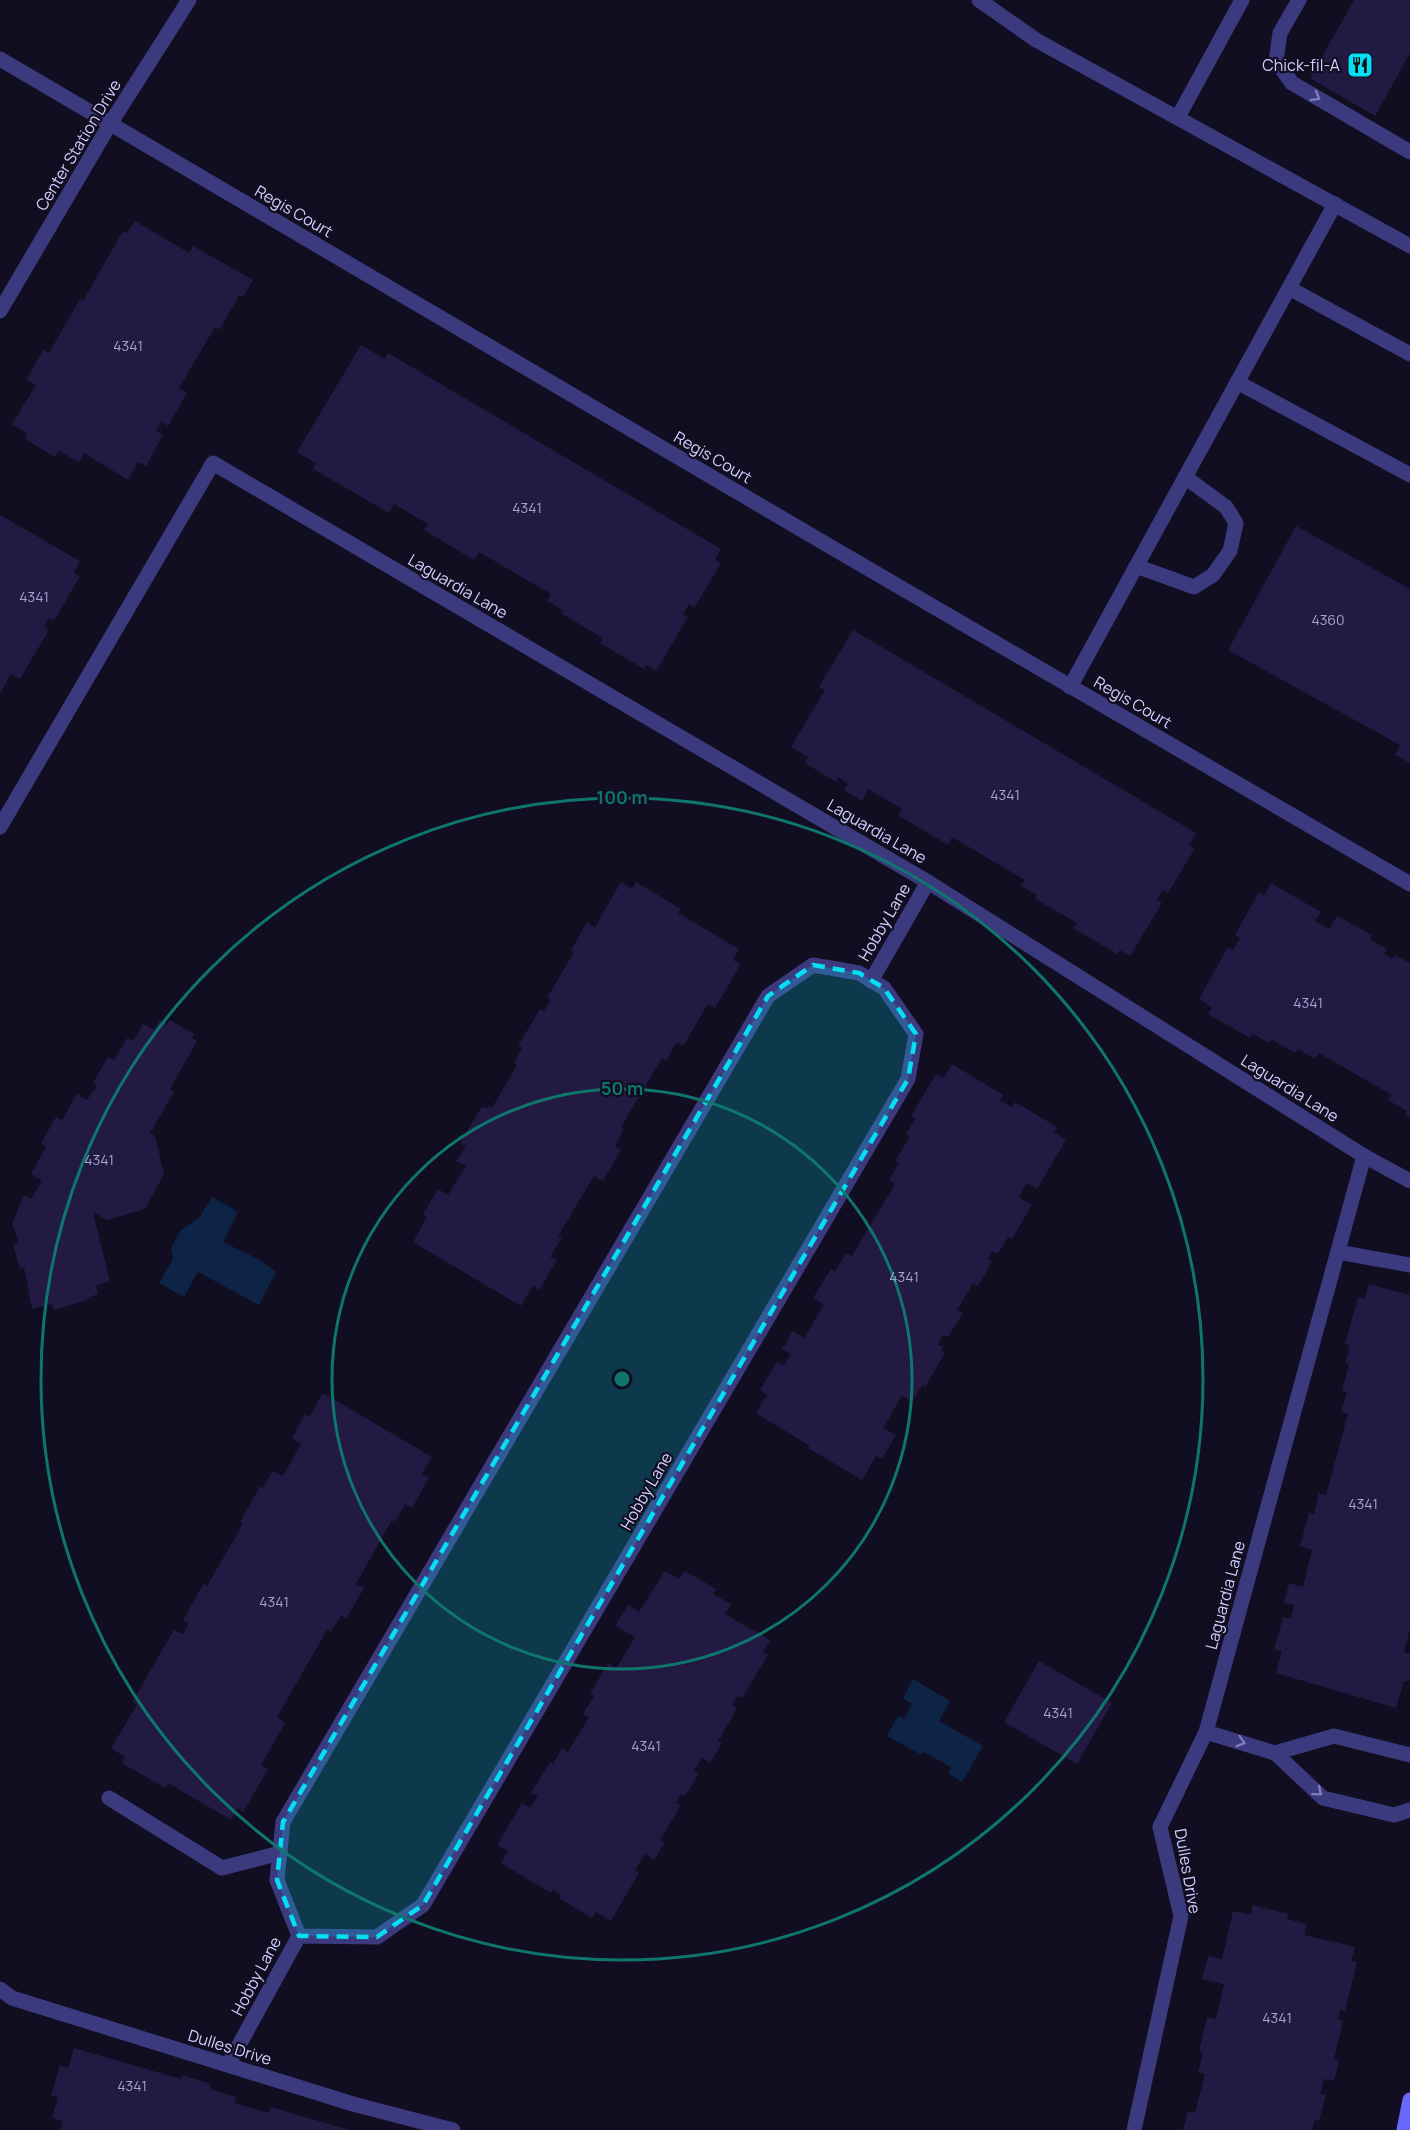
<svg xmlns="http://www.w3.org/2000/svg" width="1410" height="2130" font-family="Manrope,sans-serif">
<style>
.water{fill:#0d2446}
.building{fill:#221a42}
.lines{fill:none;stroke-linecap:round;stroke-linejoin:round}
.lane{stroke:#3b3a7f;stroke-width:15}
.street{stroke:#3b3a7f;stroke-width:15}
.secondary{stroke:#6a68fc;stroke-width:15}
.oneway{stroke:#807db8}
.marked{fill:#05dff4;fill-opacity:0.2;stroke:#05dff4;stroke-width:4.5;stroke-dasharray:12 8;stroke-linejoin:round}
.ring{fill:none;stroke:#0f766e;stroke-width:3}
.labels{text-anchor:middle;stroke-width:4.5;stroke-linejoin:round;paint-order:stroke}
.number-label{font-size:14px;fill:#a8a2cf}
.poi-label{font-size:16px;fill:#d4cffe;stroke:#110e21;text-anchor:end}
.street-label{font-size:16px;fill:#d4cffe;stroke:#110e21}
.centre{fill:#0f766e;stroke:#110e21;stroke-width:3}
.ring-label{font-size:18px;text-anchor:middle;font-weight:bold;fill:#0f766e;stroke:#110e21;stroke-width:4.5;stroke-linejoin:round;paint-order:stroke}
</style>
<rect width="100%" height="100%" fill="#110e21"/>
<g class="water">
<path d="M212,1197L238,1212L223,1242L260,1260L276,1272L259,1305L198,1272L184,1297L159,1283L173,1259L171,1248L181,1230L199,1218Z"/>
<path d="M913,1679L950,1701L939,1721L983,1746L962,1782L948,1773L951,1767L924,1752L922,1755L887,1736L898,1716L904,1719L912,1704L903,1698Z"/>
</g>
<g class="building">
<path d="M1354,0H1410V53L1375,116L1310,78Z"/>
<path d="M135,221L189,253L193,246L253,280L243,297L239,296L219,330L215,327L179,388L187,393L168,426L162,422L156,431L163,435L146,466L138,462L128,480L84,453L79,462L59,451L55,457L25,439L28,434L12,424L36,385L26,380L43,350L49,353L80,299L83,301L123,231L127,233Z"/>
<path d="M361,345L385,359L388,353L721,549L715,560L721,563L694,608L689,604L683,614L688,617L656,671L646,665L644,669L600,643L603,638L562,614L563,610L547,601L551,594L479,552L474,560L424,530L428,524L394,504L389,513L313,469L316,463L297,452Z"/>
<path d="M0,515L80,561L74,573L80,576L54,621L49,618L44,627L49,630L20,679L11,674L0,694Z"/>
<path d="M1296,526L1410,589V763L1395,755L1400,745L1228,650Z"/>
<path d="M853,630L1196,833L1189,845L1195,848L1168,893L1163,890L1157,900L1162,903L1130,956L1120,950L1117,954L1073,928L1077,923L1035,899L1037,895L1021,886L1025,880L952,837L948,845L898,815L902,809L868,789L862,801L844,790L848,784L838,777L836,782L805,763L808,757L791,747L825,690L819,687Z"/>
<path d="M621,882L632,889L636,882L681,909L678,913L739,949L733,960L741,964L715,1008L708,1004L683,1046L677,1042L666,1061L662,1058L621,1127L624,1129L615,1146L621,1150L603,1181L594,1176L558,1236L562,1237L550,1257L557,1260L539,1290L533,1286L521,1306L413,1242L427,1217L423,1214L438,1189L448,1195L466,1166L456,1161L466,1146L460,1143L482,1106L487,1109L488,1106L492,1108L517,1065L514,1063L522,1048L518,1046L540,1009L544,1011L551,1000L547,998L574,952L571,950L587,922L595,927Z"/>
<path d="M1271,883L1321,912L1315,921L1329,929L1337,916L1372,935L1370,939L1387,949L1384,954L1392,959L1395,955L1410,963V1118L1405,1115L1407,1111L1388,1100L1392,1095L1319,1053L1315,1059L1298,1049L1295,1053L1271,1039L1269,1043L1253,1034L1250,1038L1208,1014L1212,1007L1199,999L1228,947L1233,950L1240,938L1235,935L1259,892L1264,895Z"/>
<path d="M160,1020L167,1024L170,1020L194,1034L192,1038L197,1041L170,1089L174,1092L150,1133L155,1136L164,1174L145,1209L107,1220L93,1212L110,1281L96,1286L98,1294L87,1298L88,1300L54,1310L51,1304L32,1309L24,1267L20,1268L13,1245L19,1242L12,1224L24,1195L31,1199L42,1181L31,1174L46,1147L41,1143L56,1117L62,1120L77,1094L87,1100L97,1086L93,1083L108,1057L114,1060L127,1038L133,1041L143,1024L154,1030Z"/>
<path d="M952,1064L1003,1095L1000,1100L1012,1107L1015,1102L1057,1127L1054,1132L1066,1140L1037,1189L1027,1183L1019,1197L1032,1205L1012,1239L1008,1237L998,1254L993,1251L988,1259L992,1262L978,1286L973,1283L957,1310L963,1313L948,1337L943,1335L938,1344L943,1347L941,1350L945,1353L925,1387L922,1385L912,1402L902,1396L883,1428L896,1435L882,1459L876,1456L862,1480L808,1448L810,1446L756,1413L767,1395L760,1390L777,1362L784,1366L791,1354L782,1349L793,1331L804,1338L824,1305L813,1298L831,1269L835,1271L846,1253L852,1256L895,1184L889,1180L899,1163L895,1161L910,1136L906,1134L916,1118L911,1116L936,1074L944,1078Z"/>
<path d="M1369,1284L1410,1295V1628L1404,1652L1410,1654V1681H1404L1396,1708L1276,1673L1282,1651L1274,1650L1283,1617L1291,1619L1294,1605L1284,1603L1289,1583L1303,1587L1312,1550L1300,1546L1309,1513L1314,1514L1319,1493L1326,1495L1348,1414L1341,1412L1347,1393L1342,1391L1349,1364L1345,1363L1350,1345L1345,1344L1358,1297L1365,1299Z"/>
<path d="M323,1393L432,1457L422,1474L429,1478L412,1508L405,1504L395,1522L392,1520L356,1584L364,1588L346,1619L341,1615L331,1632L327,1630L277,1717L285,1723L261,1765L268,1769L243,1812L237,1808L231,1820L168,1783L165,1788L122,1763L125,1757L111,1748L137,1705L132,1702L174,1630L183,1634L189,1623L183,1620L204,1583L207,1586L243,1524L240,1522L260,1486L263,1488L273,1471L283,1476L301,1444L292,1438L305,1414L309,1417Z"/>
<path d="M665,1571L679,1579L685,1571L716,1589L713,1594L731,1604L725,1614L770,1640L763,1652L768,1655L742,1698L737,1696L732,1705L737,1709L718,1741L722,1743L710,1763L702,1757L694,1771L699,1773L685,1796L681,1794L676,1803L681,1805L660,1840L665,1842L654,1860L645,1854L635,1870L639,1873L611,1921L596,1912L592,1918L559,1898L561,1895L553,1890L551,1893L501,1863L508,1851L497,1845L522,1803L530,1808L538,1796L531,1793L550,1762L553,1764L562,1748L568,1752L589,1717L583,1714L594,1696L590,1694L608,1663L616,1669L635,1637L615,1626L628,1605L639,1612Z"/>
<path d="M1039,1661L1112,1703L1077,1764L1004,1722Z"/>
<path d="M1253,1905L1288,1914L1287,1919L1307,1924L1304,1935L1355,1947L1351,1961L1357,1962L1345,2011L1340,2010L1338,2020L1343,2021L1334,2059L1339,2060L1334,2081L1324,2079L1320,2094L1326,2095L1319,2121L1315,2120L1312,2130H1183L1188,2111L1195,2113L1205,2074L1198,2072L1203,2053L1199,2051L1207,2017L1216,2019L1224,1984L1202,1979L1208,1956L1222,1959L1233,1911L1251,1915Z"/>
<path d="M74,2048L181,2079L182,2075L211,2084L210,2089L236,2097L234,2103L269,2113L271,2107L349,2130H60L63,2121L52,2118L58,2097L51,2096L60,2065L68,2068Z"/>
</g>
<g class="lines">
<g class="lane">
<path d="M979,0L1036,40L1410,246"/>
<path d="M1299,0L1280,33L1276,61L1292,83L1410,152"/>
<path d="M1178,117L1242,0"/>
<path d="M1289,288L1410,354"/>
<path d="M1237,382L1410,475"/>
<path d="M1136,566L1194,587L1213,575L1230,551L1236,523L1226,507L1185,477"/>
<path d="M1070,687L1335,204"/>
<path d="M1206,1732L1275,1753"/>
<path d="M109,1798L222,1868L280,1853"/>
</g>
<g class="street">
<path d="M0,59L843,554L1410,884"/>
<path d="M0,311L110,124L189,0"/>
<path d="M0,827L213,463L928,882L1364,1156L1206,1732L1160,1827L1181,1916L1134,2130"/>
<path d="M871,981L928,882"/>
<path d="M1364,1156L1410,1181"/>
<path d="M1338,1252L1410,1265"/>
<path d="M1275,1753L1323,1798L1394,1815L1410,1810"/>
<path d="M1275,1753L1334,1736L1410,1755"/>
<path d="M0,1989L12,1998L353,2104L453,2130"/>
<path d="M228,2065L299,1936L277,1880L283,1822L768,996L813,965L859,973L884,988L916,1034L908,1079L423,1905L377,1937L299,1936"/>
</g>
<path class="secondary" d="M1404,2130L1410,2100"/>
</g>
<defs><path id="oneway-chevron" d="M-2-3.5L2.5 0L-2 3.5" fill="none" stroke-width="1.6" stroke-linecap="round" stroke-linejoin="round" transform="scale(1.5)"/></defs>
<g class="oneway">
<use href="#oneway-chevron" transform="translate(1316 97) rotate(30)"/>
<use href="#oneway-chevron" transform="translate(1241 1742) rotate(17)"/>
<use href="#oneway-chevron" transform="translate(1318 1792) rotate(40)"/>
</g>
<path class="marked" d="M813,965L859,973L884,988L916,1034L908,1079L423,1905L377,1937L299,1936L277,1880L283,1822L768,996Z"/>
<g class="ring">
<circle cx="622" cy="1379" r="290"/>
<circle cx="622" cy="1379" r="581"/>
</g>
<defs>
<g id="restaurant-square" transform="scale(1.35)"><rect x="-9" y="-9" width="18" height="18" rx="4" fill="#05dff4" stroke="#110e21"/><path d="M-5-6h1v4h1v-4h1v4h1v-4h1v5L-1.5 .5V6h-2V.5L-5-1ZM5-6V6H3V1.5H1.5Q1.5-4 5-6Z" fill="#111"/></g>
</defs>
<g fill-rule="evenodd">
<use href="#restaurant-square" x="1360" y="65"/>
</g>
<g class="labels">
<g class="number-label">
<text x="128" y="351">4341</text>
<text x="527" y="513">4341</text>
<text x="34" y="602">4341</text>
<text x="1328" y="625">4360</text>
<text x="1005" y="800">4341</text>
<text x="1308" y="1008">4341</text>
<text x="99" y="1165">4341</text>
<text x="904" y="1282">4341</text>
<text x="1363" y="1509">4341</text>
<text x="274" y="1607">4341</text>
<text x="1058" y="1718">4341</text>
<text x="646" y="1751">4341</text>
<text x="1277" y="2023">4341</text>
<text x="132" y="2091">4341</text>
</g>
<g class="poi-label">
<text x="1340" y="71">Chick-fil-A</text>
</g>
<g class="street-label">
<text transform="translate(78 145) rotate(-59)" y="6">Center Station Drive</text>
<text transform="translate(294 211) rotate(30)" y="6">Regis Court</text>
<text transform="translate(713 457) rotate(30)" y="6">Regis Court</text>
<text transform="translate(458 586) rotate(30)" y="6">Laguardia Lane</text>
<text transform="translate(1133 702) rotate(30)" y="6">Regis Court</text>
<text transform="translate(877 831) rotate(30)" y="6">Laguardia Lane</text>
<text transform="translate(884 922) rotate(-60)" y="6">Hobby Lane</text>
<text transform="translate(1290 1088) rotate(32)" y="6">Laguardia Lane</text>
<text transform="translate(646 1491) rotate(-60)" y="6">Hobby Lane</text>
<text transform="translate(1225 1595) rotate(-75)" y="6">Laguardia Lane</text>
<text transform="translate(1188 1871) rotate(80)" y="6">Dulles Drive</text>
<text transform="translate(256 1976) rotate(-62)" y="6">Hobby Lane</text>
<text transform="translate(230 2047) rotate(17)" y="6">Dulles Drive</text>
</g>
</g>
<circle cx="622" cy="1379" r="9" class="centre"/>
<g class="ring-label">
<text x="622" y="804">100 m</text>
<text x="622" y="1095">50 m</text>
</g>
</svg>
